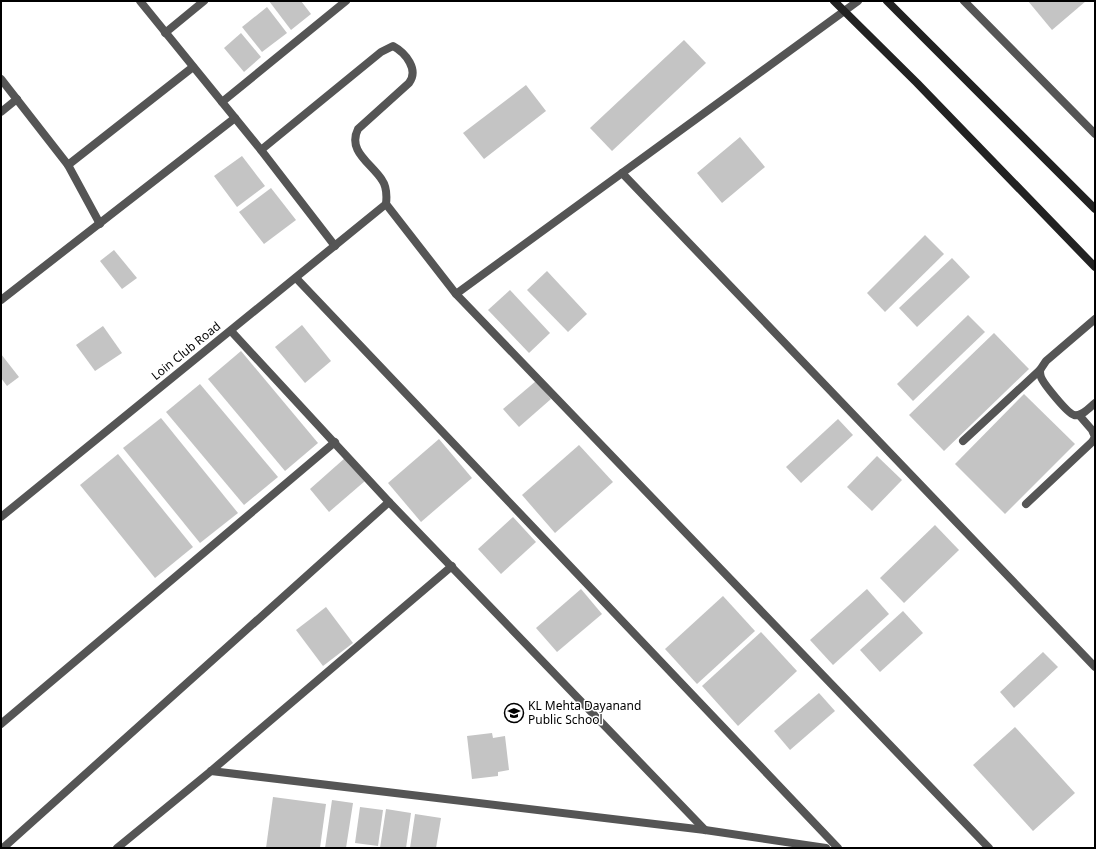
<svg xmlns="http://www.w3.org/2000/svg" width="1096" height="849" font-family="'Noto Sans',sans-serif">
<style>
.building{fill:#c4c4c4}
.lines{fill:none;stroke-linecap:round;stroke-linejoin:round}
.lane{stroke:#555;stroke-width:8}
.street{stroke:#555;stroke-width:8}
.secondary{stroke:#222;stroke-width:8}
.labels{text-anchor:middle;stroke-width:3;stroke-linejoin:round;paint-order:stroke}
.street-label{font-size:12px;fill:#000;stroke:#fff}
.poi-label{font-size:12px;fill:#000;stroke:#fff;text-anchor:start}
</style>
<rect width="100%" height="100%" fill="#fff"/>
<g class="building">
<path d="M269,1H301L311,14L291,30Z"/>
<path d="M1028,1H1086L1052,30Z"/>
<path d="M267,7L287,33L262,52L242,27Z"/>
<path d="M241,33L261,57L244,72L224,48Z"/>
<path d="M684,40L706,63L612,151L590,128Z"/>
<path d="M526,85L546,111L484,159L463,133Z"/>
<path d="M740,137L765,167L722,203L697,173Z"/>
<path d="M242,156L265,186L237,207L214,176Z"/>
<path d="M271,188L296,220L264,244L239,212Z"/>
<path d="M925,235L944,254L885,312L867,293Z"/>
<path d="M114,250L137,278L122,289L100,261Z"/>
<path d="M952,258L970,277L917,327L899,308Z"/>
<path d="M547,271L587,314L568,332L527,290Z"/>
<path d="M510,290L550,333L529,353L488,310Z"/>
<path d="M968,315L985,332L913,401L897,384Z"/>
<path d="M302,325L331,361L305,383L275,347Z"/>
<path d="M103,326L122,353L95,371L76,345Z"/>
<path d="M994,333L1029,369L944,451L909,415Z"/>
<path d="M241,351L318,443L285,471L208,379Z"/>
<path d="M1,354L19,377L7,386L1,378Z"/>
<path d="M536,381L551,399L519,427L503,409Z"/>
<path d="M200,384L278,477L244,505L166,412Z"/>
<path d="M1024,394L1075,444L1005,514L955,464Z"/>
<path d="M161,418L238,513L200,543L123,448Z"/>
<path d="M838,419L853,435L801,483L786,467Z"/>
<path d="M439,439L472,478L421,522L388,483Z"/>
<path d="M579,445L613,482L555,533L522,495Z"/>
<path d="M118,454L193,547L155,578L80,485Z"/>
<path d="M877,456L902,480L872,511L847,487Z"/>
<path d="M345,458L365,481L329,512L310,489Z"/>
<path d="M513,517L536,542L501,574L478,549Z"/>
<path d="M935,525L959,550L904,603L880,578Z"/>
<path d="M581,589L602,614L557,652L536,628Z"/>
<path d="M867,589L889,614L833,665L810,640Z"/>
<path d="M723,596L755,631L697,684L665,649Z"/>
<path d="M326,607L353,643L323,666L296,630Z"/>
<path d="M903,611L923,633L880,672L860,650Z"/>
<path d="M761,632L797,671L738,726L702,686Z"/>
<path d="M1043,652L1058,667L1014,708L1000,692Z"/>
<path d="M819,693L835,711L790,750L774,731Z"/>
<path d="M1015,727L1075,793L1033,831L973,765Z"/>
<path d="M492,733L493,738L505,736L509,770L498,772V776L472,779L467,736Z"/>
<path d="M273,797L326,804L320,848H266Z"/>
<path d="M332,800L353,803L346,848H325Z"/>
<path d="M360,807L383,810L378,846L355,843Z"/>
<path d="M386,809L411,813L406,848H380Z"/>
<path d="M415,814L441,818L436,848H410Z"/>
</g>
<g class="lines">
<g class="lane">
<path d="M1095,319L1046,361L1040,370C1040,372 1040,375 1041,377C1043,383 1067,413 1074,415C1082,417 1090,407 1095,403"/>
<path d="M963,441L1040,370"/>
<path d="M1026,504L1092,442L1095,437L1092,430L1079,415"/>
</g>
<g class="street">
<path d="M140,1L261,150L335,246"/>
<path d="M964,1L1095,134"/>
<path d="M165,33L204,1"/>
<path d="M1,79L68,165L193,67"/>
<path d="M222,102L346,1"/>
<path d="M1,112L17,99"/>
<path d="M261,150L381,52L393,46C406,53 419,70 409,83L358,129C347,151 371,163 382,180C387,187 387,195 386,204L456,294L989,848"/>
<path d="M68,165L100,224"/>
<path d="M622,173L1095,667"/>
<path d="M296,278L838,848"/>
<path d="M456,294L858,1"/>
<path d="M1,300L235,118"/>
<path d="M231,331L389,502L705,830"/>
<path d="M1,517L386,204"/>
<path d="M1,724L335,442"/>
<path d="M211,771L705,830L826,848"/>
<path d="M3,848L389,502"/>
<path d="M117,848L211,771L452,566"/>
</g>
<g class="secondary">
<path d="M834,1L917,83L1095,267"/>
<path d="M887,1L1095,209"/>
</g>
</g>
<defs>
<g id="school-ring" transform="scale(1)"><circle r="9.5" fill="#fff" stroke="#000" stroke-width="1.5"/><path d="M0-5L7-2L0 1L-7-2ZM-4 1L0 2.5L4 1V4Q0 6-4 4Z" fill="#000"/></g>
</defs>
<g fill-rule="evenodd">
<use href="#school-ring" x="514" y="713"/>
</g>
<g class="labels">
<g class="street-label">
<text transform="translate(186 351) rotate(-39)" y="4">Loin Club Road</text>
</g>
<g class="poi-label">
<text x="528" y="710">KL Mehta Dayanand<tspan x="528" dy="14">Public School</tspan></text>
</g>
</g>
<rect width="1096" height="849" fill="none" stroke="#000000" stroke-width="4"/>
</svg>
